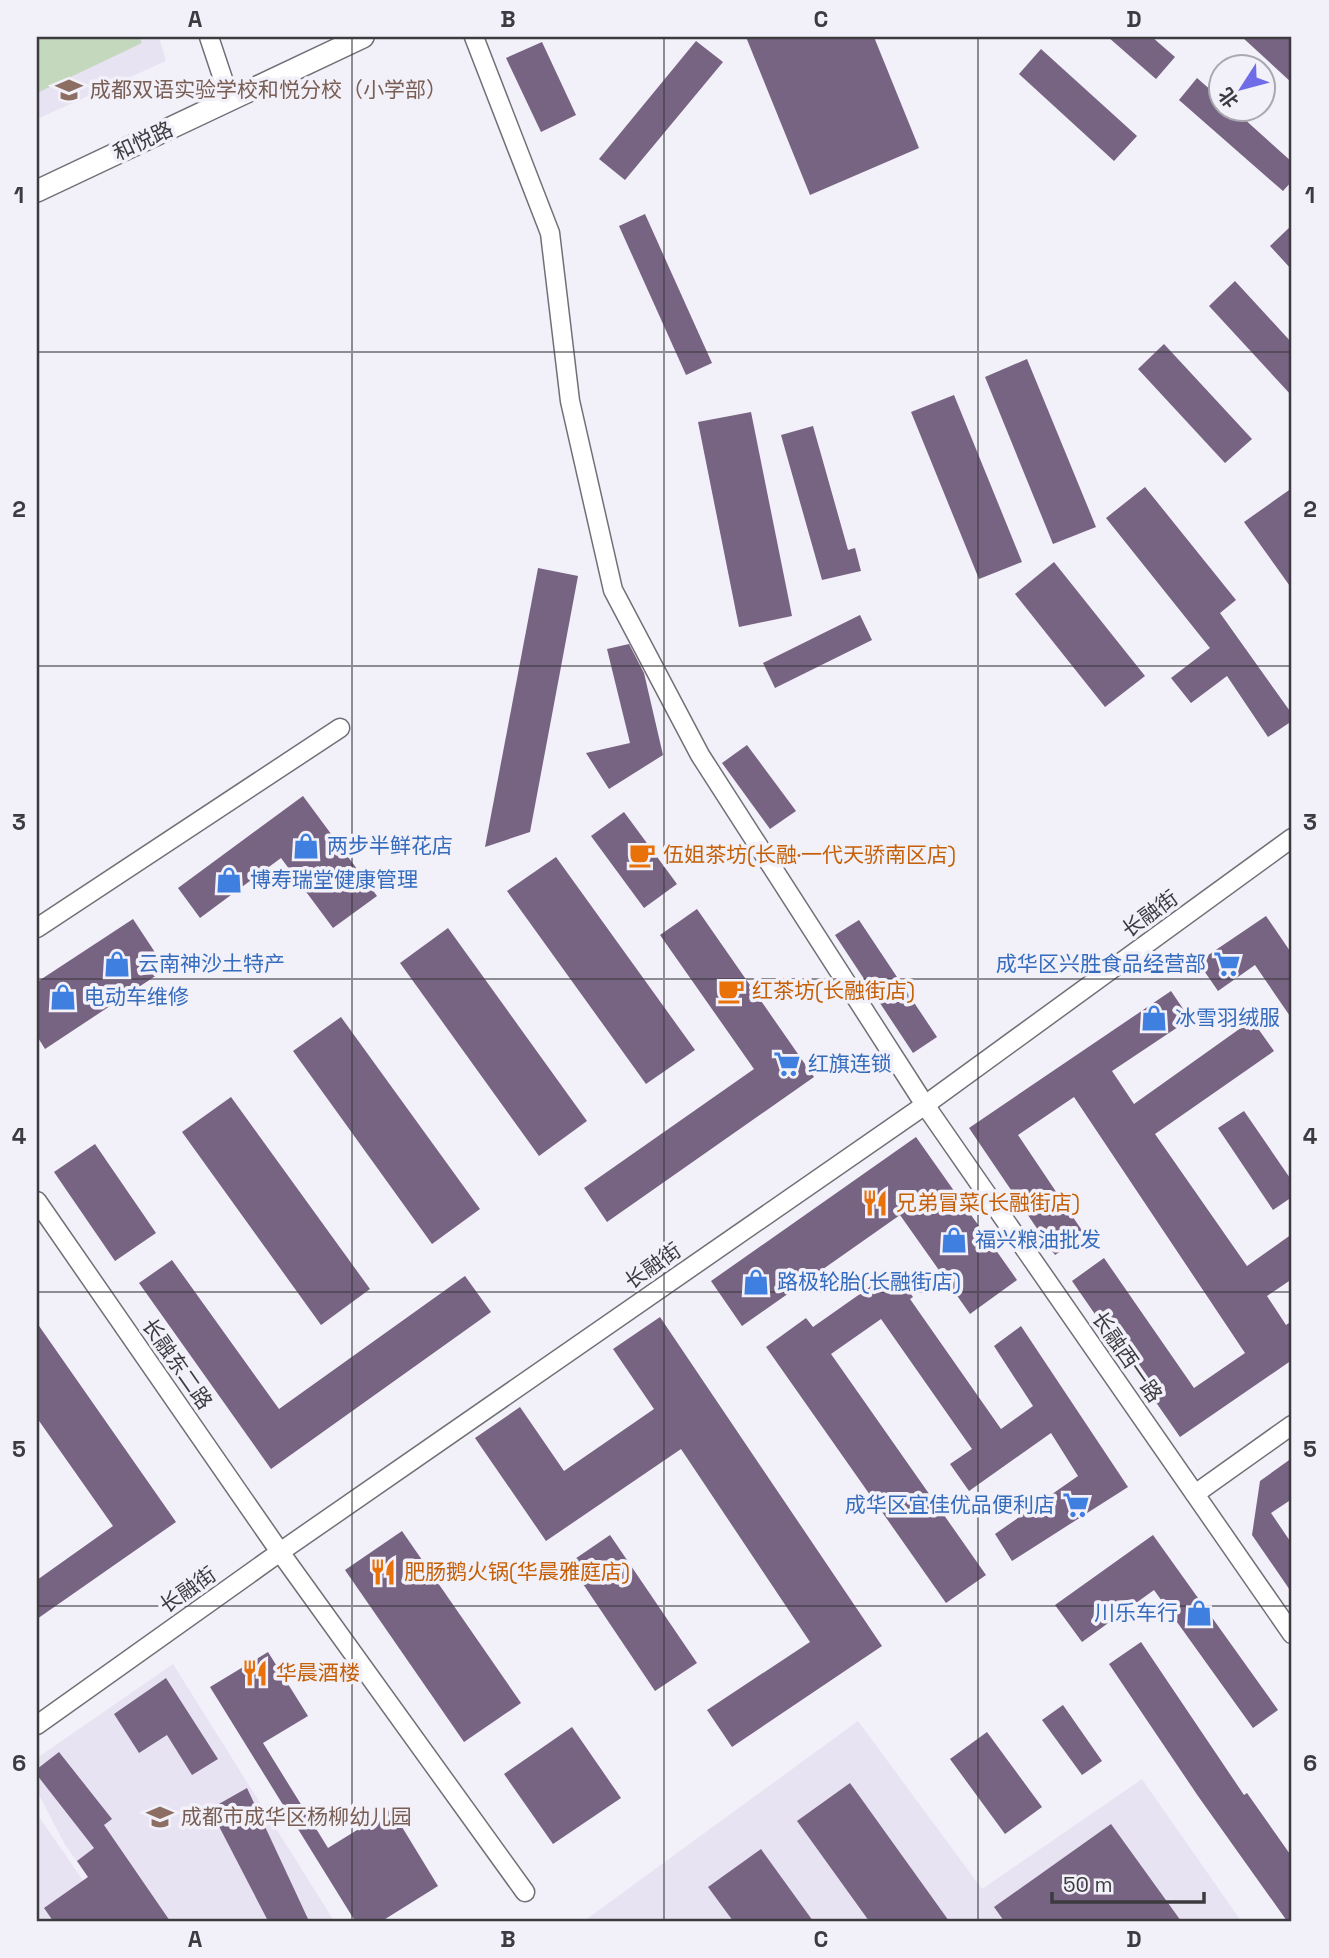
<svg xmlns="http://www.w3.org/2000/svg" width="1329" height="1958" font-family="'Space Grotesk','Noto Sans SC',sans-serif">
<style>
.built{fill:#e8e3f2}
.green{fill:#c4d8be}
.building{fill:#776382}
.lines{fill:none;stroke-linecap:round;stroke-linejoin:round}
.minor-casing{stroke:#727077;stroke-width:21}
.tertiary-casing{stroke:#727077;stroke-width:24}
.minor{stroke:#fff;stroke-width:18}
.tertiary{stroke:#fff;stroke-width:21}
.grid{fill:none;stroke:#3c3b3f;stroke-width:2;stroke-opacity:0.55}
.labels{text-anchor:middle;stroke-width:7;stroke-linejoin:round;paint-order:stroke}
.education-label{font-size:21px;fill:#785e54;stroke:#f2f0f8;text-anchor:start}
.street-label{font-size:21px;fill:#3c3b3f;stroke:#f2f0f8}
.shop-label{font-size:21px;fill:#366cbe;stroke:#f2f0f8;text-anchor:start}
.food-label{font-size:21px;fill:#c56008;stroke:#f2f0f8;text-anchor:start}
.neatline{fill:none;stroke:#3c3b3f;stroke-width:2.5}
.grid-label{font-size:23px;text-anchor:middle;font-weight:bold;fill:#3c3b3f}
</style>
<rect width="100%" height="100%" fill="#f2f0f8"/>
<g class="built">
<path d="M37,37H159L166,61L37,119Z"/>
<path d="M173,1664L334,1921H118L64,1843L37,1791V1758Z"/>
<path d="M858,1721L982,1889L1142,1779L1241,1921H584Z"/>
<path d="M37,1814L111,1921H37Z"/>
</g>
<path class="green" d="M37,37H139L142,43L37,93Z"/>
<g class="building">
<path d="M746,37H874L919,148L810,195Z"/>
<path d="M1108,37H1152L1175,57L1156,79Z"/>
<path d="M1242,37H1292V83Z"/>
<path d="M696,41L723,62L625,180L599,159Z"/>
<path d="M542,42L576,115L541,132L506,58Z"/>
<path d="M1041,49L1137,136L1114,161L1019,74Z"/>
<path d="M1197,78L1221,99V108H1232L1292,162V181L1283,191L1179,100Z"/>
<path d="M645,214L712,363L686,375L619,226Z"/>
<path d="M1292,225V270L1270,246Z"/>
<path d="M1235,281L1292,343V396L1209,306Z"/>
<path d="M1164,344L1252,439L1225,463L1138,369Z"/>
<path d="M1027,359L1096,527L1053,544L985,377Z"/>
<path d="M954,395L1022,562L979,579L911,412Z"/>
<path d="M751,412L792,616L739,627L698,422Z"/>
<path d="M813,426L848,550L855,548L861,571L822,580L781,435Z"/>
<path d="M1145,487L1236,600L1220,613L1292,714V721L1268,737L1227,676L1191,703L1171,678L1210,648L1106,518Z"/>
<path d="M1292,488V589L1244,522Z"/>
<path d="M1054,562L1145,676L1105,707L1015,594Z"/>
<path d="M538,568L578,576L530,832L485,847Z"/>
<path d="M860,615L872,640L775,688L763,663Z"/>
<path d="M629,644L644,673L663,755L609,789L586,753L630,743L607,649Z"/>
<path d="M747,745L796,811L770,829L722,763Z"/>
<path d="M303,796L377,896L333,928L281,858L200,918L178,888Z"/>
<path d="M624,812L677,884L644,908L591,836Z"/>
<path d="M556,857L695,1050L646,1084L507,891Z"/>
<path d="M697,909L814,1077L607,1222L584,1188L754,1069L660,935Z"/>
<path d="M1266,916L1292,954V1019L1255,965L1218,991L1198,962Z"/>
<path d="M133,919L166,969L45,1049L37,1036V982Z"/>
<path d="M859,920L937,1037L913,1053L835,935Z"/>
<path d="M448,928L587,1121L539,1156L400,963Z"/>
<path d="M1171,991L1190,1019L1112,1071L1134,1104L1252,1020L1274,1051L1155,1134L1247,1266L1292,1234V1279L1267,1296L1286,1325L1292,1321V1360L1180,1437L1072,1281L1104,1258L1194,1388L1245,1353L1074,1097L1018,1135L1085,1235L1055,1255L969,1128Z"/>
<path d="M341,1017L480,1209L432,1244L293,1051Z"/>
<path d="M231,1097L370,1289L321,1325L182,1132Z"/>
<path d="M1244,1111L1292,1181V1197L1273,1210L1218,1128Z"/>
<path d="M916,1137L1017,1280L970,1314L900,1215L742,1326L711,1281Z"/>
<path d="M95,1144L156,1233L115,1261L54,1172Z"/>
<path d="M172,1260L279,1409L465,1276L491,1312L271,1469L139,1283Z"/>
<path d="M894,1270L913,1297L910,1299L1001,1429L1033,1406L994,1346L1021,1326L1128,1487L1012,1561L995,1534L1078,1476L1051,1433L969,1491L950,1464L972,1449L881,1319L831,1354L986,1575L946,1603L766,1347L806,1318L813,1327Z"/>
<path d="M660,1317L882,1646L732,1747L707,1710L810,1642L681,1449L546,1541L475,1438L520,1407L564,1471L654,1409L613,1349Z"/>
<path d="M37,1323L176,1522L37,1619V1580L113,1526L37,1418Z"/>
<path d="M1292,1458V1499L1271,1513L1292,1544V1593L1252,1535L1260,1481Z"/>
<path d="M402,1531L521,1703L464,1742L345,1570Z"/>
<path d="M610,1535L697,1663L655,1691L569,1563Z"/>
<path d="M1153,1535L1278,1710L1253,1728L1154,1590L1082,1642L1055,1605Z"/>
<path d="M1141,1642L1244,1795L1247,1793L1292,1857V1921H1287L1198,1796L1109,1664Z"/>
<path d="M268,1652L308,1716L263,1743L328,1848L391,1809L438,1886L382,1921H355L210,1687Z"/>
<path d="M166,1678L218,1759L192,1775L167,1735L139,1753L114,1714Z"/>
<path d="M1063,1705L1102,1761L1082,1775L1042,1720Z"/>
<path d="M572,1727L621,1798L553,1844L504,1774Z"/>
<path d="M987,1732L1042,1807L1005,1834L950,1759Z"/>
<path d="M59,1752L112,1819L104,1825L170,1921H53L44,1908L88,1877L77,1861L94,1848L37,1775V1769Z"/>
<path d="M850,1783L949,1921H869L797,1821Z"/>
<path d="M247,1788L309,1921H268L210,1809Z"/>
<path d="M1111,1824L1181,1921H1004L994,1907Z"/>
<path d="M761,1849L813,1921H733L708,1887Z"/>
</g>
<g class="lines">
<g class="minor-casing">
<g id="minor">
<path d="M209,37L230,100"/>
<path d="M474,37L550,233L570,401L613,590L700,755L925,1105L1292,1634"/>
<path d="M37,928L340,728"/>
<path d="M37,1201L280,1552L525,1892"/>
<path d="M1195,1494L1292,1425"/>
<path d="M37,1725L280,1552L925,1105L1292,838"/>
</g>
</g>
<g class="tertiary-casing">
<path id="tertiary" d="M37,191L363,37"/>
</g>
<use href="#minor" class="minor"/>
<use href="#tertiary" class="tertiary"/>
</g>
<path class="grid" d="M352,37V1921M664,37V1921M978,37V1921M37,352H1292M37,666H1292M37,979H1292M37,1292H1292M37,1606H1292"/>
<defs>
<g id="school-bare" transform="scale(2.1)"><path d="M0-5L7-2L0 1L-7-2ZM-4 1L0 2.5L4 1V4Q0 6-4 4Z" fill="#8d6e63" stroke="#f2f0f8" stroke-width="2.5" paint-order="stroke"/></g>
<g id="shop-bare" transform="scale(2.1)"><path d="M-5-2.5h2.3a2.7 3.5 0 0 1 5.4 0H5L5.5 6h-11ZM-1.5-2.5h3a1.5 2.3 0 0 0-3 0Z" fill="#3f7fe0" stroke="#f2f0f8" stroke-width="2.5" paint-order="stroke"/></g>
<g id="cafe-bare" transform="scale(2.1)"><path d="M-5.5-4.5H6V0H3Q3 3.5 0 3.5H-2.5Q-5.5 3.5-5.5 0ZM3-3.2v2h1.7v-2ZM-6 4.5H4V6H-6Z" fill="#e8710a" stroke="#f2f0f8" stroke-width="2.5" paint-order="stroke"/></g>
<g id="supermarket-bare" transform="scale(2.1)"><path d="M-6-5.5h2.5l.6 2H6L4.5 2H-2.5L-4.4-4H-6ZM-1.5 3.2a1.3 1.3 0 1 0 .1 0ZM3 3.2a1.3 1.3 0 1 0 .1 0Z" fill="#3f7fe0" stroke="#f2f0f8" stroke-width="2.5" paint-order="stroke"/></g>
<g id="restaurant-bare" transform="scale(2.1)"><path d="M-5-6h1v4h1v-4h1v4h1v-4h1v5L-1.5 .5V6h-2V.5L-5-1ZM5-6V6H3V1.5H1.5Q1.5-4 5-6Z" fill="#e8710a" stroke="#f2f0f8" stroke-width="2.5" paint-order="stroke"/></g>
</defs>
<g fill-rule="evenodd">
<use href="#school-bare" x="69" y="90"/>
<use href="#shop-bare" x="306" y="846"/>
<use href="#cafe-bare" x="642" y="855"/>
<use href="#shop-bare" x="229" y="880"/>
<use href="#shop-bare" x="117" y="964"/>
<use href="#supermarket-bare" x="1227" y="964"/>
<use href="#cafe-bare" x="731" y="991"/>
<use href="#shop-bare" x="63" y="997"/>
<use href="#shop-bare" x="1154" y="1018"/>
<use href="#supermarket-bare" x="787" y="1064"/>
<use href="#restaurant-bare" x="875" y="1203"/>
<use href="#shop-bare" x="954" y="1240"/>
<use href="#shop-bare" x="756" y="1282"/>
<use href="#supermarket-bare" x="1076" y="1505"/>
<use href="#restaurant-bare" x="383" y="1572"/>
<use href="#shop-bare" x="1199" y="1613"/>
<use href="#restaurant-bare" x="255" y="1673"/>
<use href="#school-bare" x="160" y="1817"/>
</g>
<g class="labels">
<g class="education-label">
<text x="90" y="97">成都双语实验学校和悦分校（小学部）</text>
<text x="181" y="1824">成都市成华区杨柳幼儿园</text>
</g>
<g class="street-label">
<text transform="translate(143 141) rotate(-25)" y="7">和悦路</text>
<text transform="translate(1150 914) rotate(-36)" y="7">长融街</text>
<text transform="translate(653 1266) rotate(-35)" y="7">长融街</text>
<text transform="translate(1127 1357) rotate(55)" y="7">长融西一路</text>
<text transform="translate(177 1364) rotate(55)" y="7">长融东二路</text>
<text transform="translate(188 1590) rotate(-35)" y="7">长融街</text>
</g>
<g class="shop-label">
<text x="327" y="853">两步半鲜花店</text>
<text x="250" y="887">博寿瑞堂健康管理</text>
<text x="138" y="971">云南神沙土特产</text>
<text x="1206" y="971" text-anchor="end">成华区兴胜食品经营部</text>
<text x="84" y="1004">电动车维修</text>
<text x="1175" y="1025">冰雪羽绒服</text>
<text x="808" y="1071">红旗连锁</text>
<text x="975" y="1247">福兴粮油批发</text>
<text x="777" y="1289">路极轮胎(长融街店)</text>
<text x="1055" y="1512" text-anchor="end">成华区宜佳优品便利店</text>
<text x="1178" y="1620" text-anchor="end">川乐车行</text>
</g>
<g class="food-label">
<text x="663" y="862">伍姐茶坊(长融·一代天骄南区店)</text>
<text x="752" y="998">红茶坊(长融街店)</text>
<text x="896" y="1210">兄弟冒菜(长融街店)</text>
<text x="404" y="1579">肥肠鹅火锅(华晨雅庭店)</text>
<text x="276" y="1680">华晨酒楼</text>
</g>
</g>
<rect width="1329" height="1958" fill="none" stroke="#f2f0f8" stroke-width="77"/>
<g transform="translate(1242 88) rotate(234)"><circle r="33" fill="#f2f0f8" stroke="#a9a8ae" stroke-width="2"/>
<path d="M0-5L12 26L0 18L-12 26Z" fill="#6e6de7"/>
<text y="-10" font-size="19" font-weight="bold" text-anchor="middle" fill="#3c3b3f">北</text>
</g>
<path d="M1052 1892v10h152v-10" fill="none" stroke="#3c3b3f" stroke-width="3.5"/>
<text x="1063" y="1892" font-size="21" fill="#3c3b3f" stroke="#f2f0f8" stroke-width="5" paint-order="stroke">50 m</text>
<rect x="38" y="38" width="1252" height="1882" class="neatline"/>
<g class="grid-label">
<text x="195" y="27">A</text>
<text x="508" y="27">B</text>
<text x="821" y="27">C</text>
<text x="1134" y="27">D</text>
<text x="19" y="203">1</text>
<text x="1310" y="203">1</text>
<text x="19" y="517">2</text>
<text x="1310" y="517">2</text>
<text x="19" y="830">3</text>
<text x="1310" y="830">3</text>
<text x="19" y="1144">4</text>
<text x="1310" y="1144">4</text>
<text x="19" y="1457">5</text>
<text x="1310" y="1457">5</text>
<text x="19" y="1771">6</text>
<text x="1310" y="1771">6</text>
<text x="195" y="1947">A</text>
<text x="508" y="1947">B</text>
<text x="821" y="1947">C</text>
<text x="1134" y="1947">D</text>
</g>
</svg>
